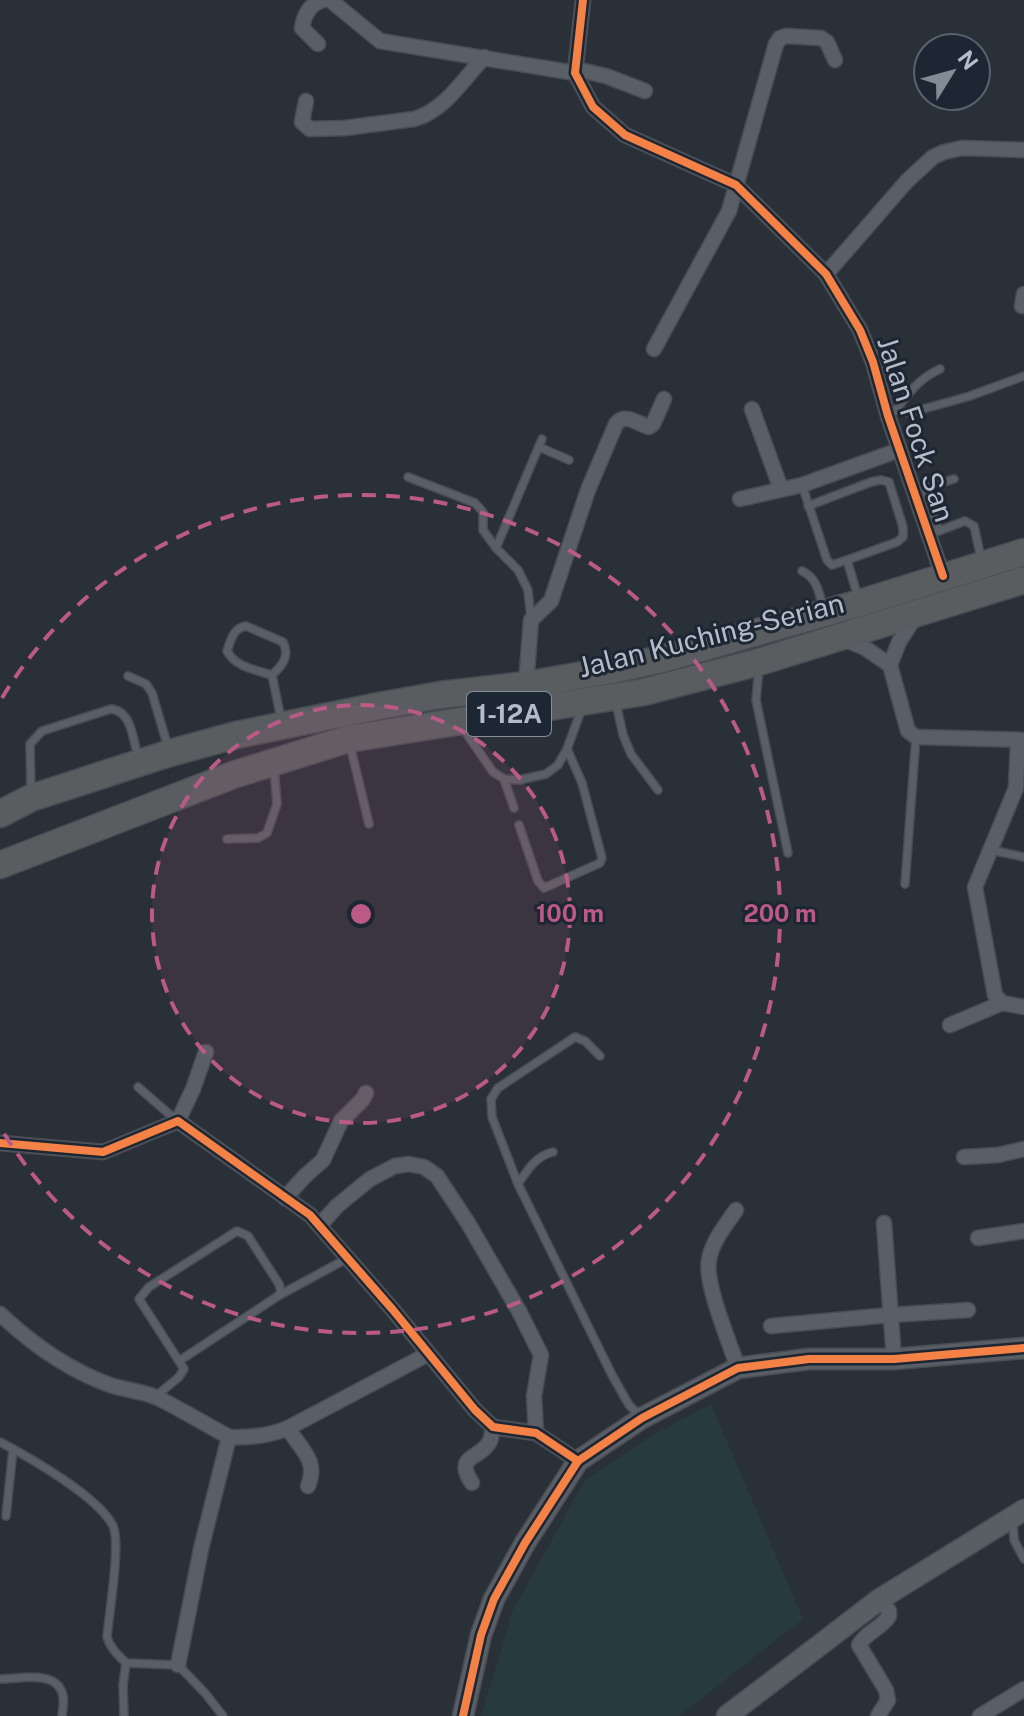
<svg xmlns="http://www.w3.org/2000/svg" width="1024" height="1716" font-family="'Public Sans',sans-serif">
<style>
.green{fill:#273a3e}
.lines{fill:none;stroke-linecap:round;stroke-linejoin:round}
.lane-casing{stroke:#484c53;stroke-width:10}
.street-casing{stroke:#484c53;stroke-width:17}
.secondary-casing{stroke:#484c53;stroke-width:23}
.highway-casing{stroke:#474c53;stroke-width:29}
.lane{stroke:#5a5e66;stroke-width:7}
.street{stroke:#5a5e66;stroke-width:14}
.secondary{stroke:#595d64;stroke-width:20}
.highway{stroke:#5a5d60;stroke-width:26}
.cycleway-casing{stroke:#1d2633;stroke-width:13}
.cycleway{stroke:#f48246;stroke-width:8}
.ring{fill:none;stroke:#bc5a87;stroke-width:4;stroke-dasharray:14 10}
.labels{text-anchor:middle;stroke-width:6;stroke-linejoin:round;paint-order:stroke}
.shield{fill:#1d2633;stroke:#878f9c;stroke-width:2}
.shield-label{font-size:26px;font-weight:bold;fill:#b4bcc9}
.street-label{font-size:28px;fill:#b4bcc9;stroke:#1d2633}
.centre{fill:#bc5a87;stroke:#1d2633;stroke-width:4}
.ring-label{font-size:24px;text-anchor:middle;font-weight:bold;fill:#bc5a87;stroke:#1d2633;stroke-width:6;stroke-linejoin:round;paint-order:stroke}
</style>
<rect width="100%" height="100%" fill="#2a3038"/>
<path class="green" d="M711,1404L803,1619L679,1716H481L513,1610L585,1480L657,1433Z"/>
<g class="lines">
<g class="lane-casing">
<g id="lane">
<path d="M896,410C909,392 920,378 940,369"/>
<path d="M888,416L896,410L909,413L970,396L1024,376"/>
<path d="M539,447L569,460"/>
<path d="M408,477L475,503L483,512V530L496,548L518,570L528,590L531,618"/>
<path d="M802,485L827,560L832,565L847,560"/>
<path d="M808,506L871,482L881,480L889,482L903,527V537L897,542L847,560L858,597"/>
<path d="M939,531L926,491L931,486L954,479"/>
<path d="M928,535L965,521L974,526L981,558"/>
<path d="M496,548L542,439"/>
<path d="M802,571C817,578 819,592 823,608"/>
<path d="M246,626L283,642C290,656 283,665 272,675C256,670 235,667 227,651C231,640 233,628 246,626Z"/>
<path d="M759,668L756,700L788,853"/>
<path d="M272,675L281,719"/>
<path d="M128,676L146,684L152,693L168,747"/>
<path d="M616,703L623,735L631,754L658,790"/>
<path d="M462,727L493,772L504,779L519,780L546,774L558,765L567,749L582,708"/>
<path d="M350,745L369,824"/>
<path d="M504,779L514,808"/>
<path d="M31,792L30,744L42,731L111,709C132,711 133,740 138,757"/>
<path d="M519,825L538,881L544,888L600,863L602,858L582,783L567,749"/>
<path d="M227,839L258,838L267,833L277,804L274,767"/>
<path d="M991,850L1024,857"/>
<path d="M905,884L916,737"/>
<path d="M600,1056L585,1041L575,1037L498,1088L491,1099L492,1117L518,1184L612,1375L629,1405L640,1416"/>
<path d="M138,1087L176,1120"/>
<path d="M518,1184C528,1169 536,1156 553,1152"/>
<path d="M179,1361L278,1296L348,1258"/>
<path d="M156,1396L179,1377L184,1369L139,1299L149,1287L237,1231L248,1236L279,1284L281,1291L278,1296"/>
<path d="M0,1442C29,1457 99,1497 113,1526C121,1543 109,1614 107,1637C110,1648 118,1655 126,1663L178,1665L205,1693L223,1716"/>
<path d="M6,1516L13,1449"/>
<path d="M1013,1522L1014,1540L1024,1559"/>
<path d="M0,1679C20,1679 58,1669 63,1696C64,1702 63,1710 62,1716"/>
<path d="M124,1716L123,1685L126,1663"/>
</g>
</g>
<g class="street-casing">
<g id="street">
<path d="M330,0L380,41L575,73"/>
<path d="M583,0L575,73L593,107L625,135L736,185L826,274L860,330L873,362L888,416L943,576"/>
<path d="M318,44L302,28C304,14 310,4 323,0"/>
<path d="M575,69L606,76L645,91"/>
<path d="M306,101L302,122L310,129L345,128L414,119C444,111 464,79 484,57"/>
<path d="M826,274L907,181L933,157L944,152L962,148L1024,150"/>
<path d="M1022,306L1024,294"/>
<path d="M654,349L729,211L776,44L780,38L786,36L821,38L827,42L835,60"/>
<path d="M752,409L781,489"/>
<path d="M740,499L802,485L899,450"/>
<path d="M917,614L899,642L890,665L908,731L916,737L1024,740"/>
<path d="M841,638L865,648L890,665"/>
<path d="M526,685L531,620L551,601L588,490L616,424C625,412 638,424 649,427L653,424L664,399"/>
<path d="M1002,1003L995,995L975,887L1016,788L1018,740"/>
<path d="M950,1025L1002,1003L1024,1007"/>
<path d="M178,1121L193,1089L206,1052"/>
<path d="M0,1143L103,1152L178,1121L310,1215L393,1310L475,1410L493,1427L536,1433L578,1461"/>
<path d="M964,1157L998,1155L1024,1149"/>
<path d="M285,1198L305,1176L323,1160L341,1121L363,1099L366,1093"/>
<path d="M736,1210C726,1225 712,1241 709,1260C704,1282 730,1344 738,1368"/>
<path d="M884,1223L894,1359"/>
<path d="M320,1225L337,1206L370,1179L395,1166L409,1164L424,1167L437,1176L468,1223L519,1311L541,1355L534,1396L536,1433"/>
<path d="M978,1238L1024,1231"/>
<path d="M0,1314C32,1344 68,1370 110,1385C125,1390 143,1391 158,1398C182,1410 205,1424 229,1437"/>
<path d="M771,1326L890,1315L968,1310"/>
<path d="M288,1428C300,1449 319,1460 308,1486"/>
<path d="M472,1483C453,1454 481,1460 490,1441C491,1439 493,1429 493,1427"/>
<path d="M178,1665L201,1549L229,1437C250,1438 269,1436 288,1428L428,1354"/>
<path d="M878,1716L888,1700L886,1690L859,1645C866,1632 882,1628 889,1616V1611L880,1599"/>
<path d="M980,1716L1024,1689"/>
</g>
</g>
<g class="secondary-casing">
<g id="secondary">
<path d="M463,1716L481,1635L494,1599L525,1543L578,1461L642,1418L738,1368L809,1359H894L1024,1348"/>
<path d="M727,1716L880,1599L1024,1510"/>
</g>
</g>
<g class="highway-casing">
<g id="highway">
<path d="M0,814L31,798L170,753L236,735L384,705L440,695L526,685L612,670L666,658L860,603L1024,552"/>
<path d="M0,865L233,775L348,739L644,692L759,662L1024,580"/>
</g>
</g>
<use href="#lane" class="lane"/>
<use href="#street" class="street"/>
<use href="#secondary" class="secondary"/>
<use href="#highway" class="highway"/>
<g class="cycleway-casing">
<g id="cycleway">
<path d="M583,0L575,73L593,107L625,135L736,185L826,274L860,330L873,362L888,416L943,576"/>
<path d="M0,1143L103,1152L178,1121L310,1215L393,1310L475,1410L493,1427L536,1433L578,1461"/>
<path d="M463,1716L481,1635L494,1599L525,1543L578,1461L642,1418L738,1368L809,1359H894L1024,1348"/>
</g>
</g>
<use href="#cycleway" class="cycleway"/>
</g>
<circle cx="361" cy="914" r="209" fill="#bc5a87" fill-opacity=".12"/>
<g class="ring">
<circle cx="361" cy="914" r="209"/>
<path d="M2 698A419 419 0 1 1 2 1130"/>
</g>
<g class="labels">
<rect class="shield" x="467" y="692" width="84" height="44" rx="6"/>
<g class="shield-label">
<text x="509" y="723">1-12A</text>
</g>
<g class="street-label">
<text transform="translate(916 429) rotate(72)" y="10">Jalan Fock San</text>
<text transform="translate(711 635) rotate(-14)" y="10">Jalan Kuching-Serian</text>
</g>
</g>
<circle cx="361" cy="914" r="12" class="centre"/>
<g class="ring-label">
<text x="570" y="922">100 m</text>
<text x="780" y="922">200 m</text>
</g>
<g transform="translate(952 72) rotate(53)"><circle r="38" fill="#1d2633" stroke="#59626f" stroke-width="2"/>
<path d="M0-6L14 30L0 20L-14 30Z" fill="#848b96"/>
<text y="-12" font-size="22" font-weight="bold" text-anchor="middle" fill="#b4bcc9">N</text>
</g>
</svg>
